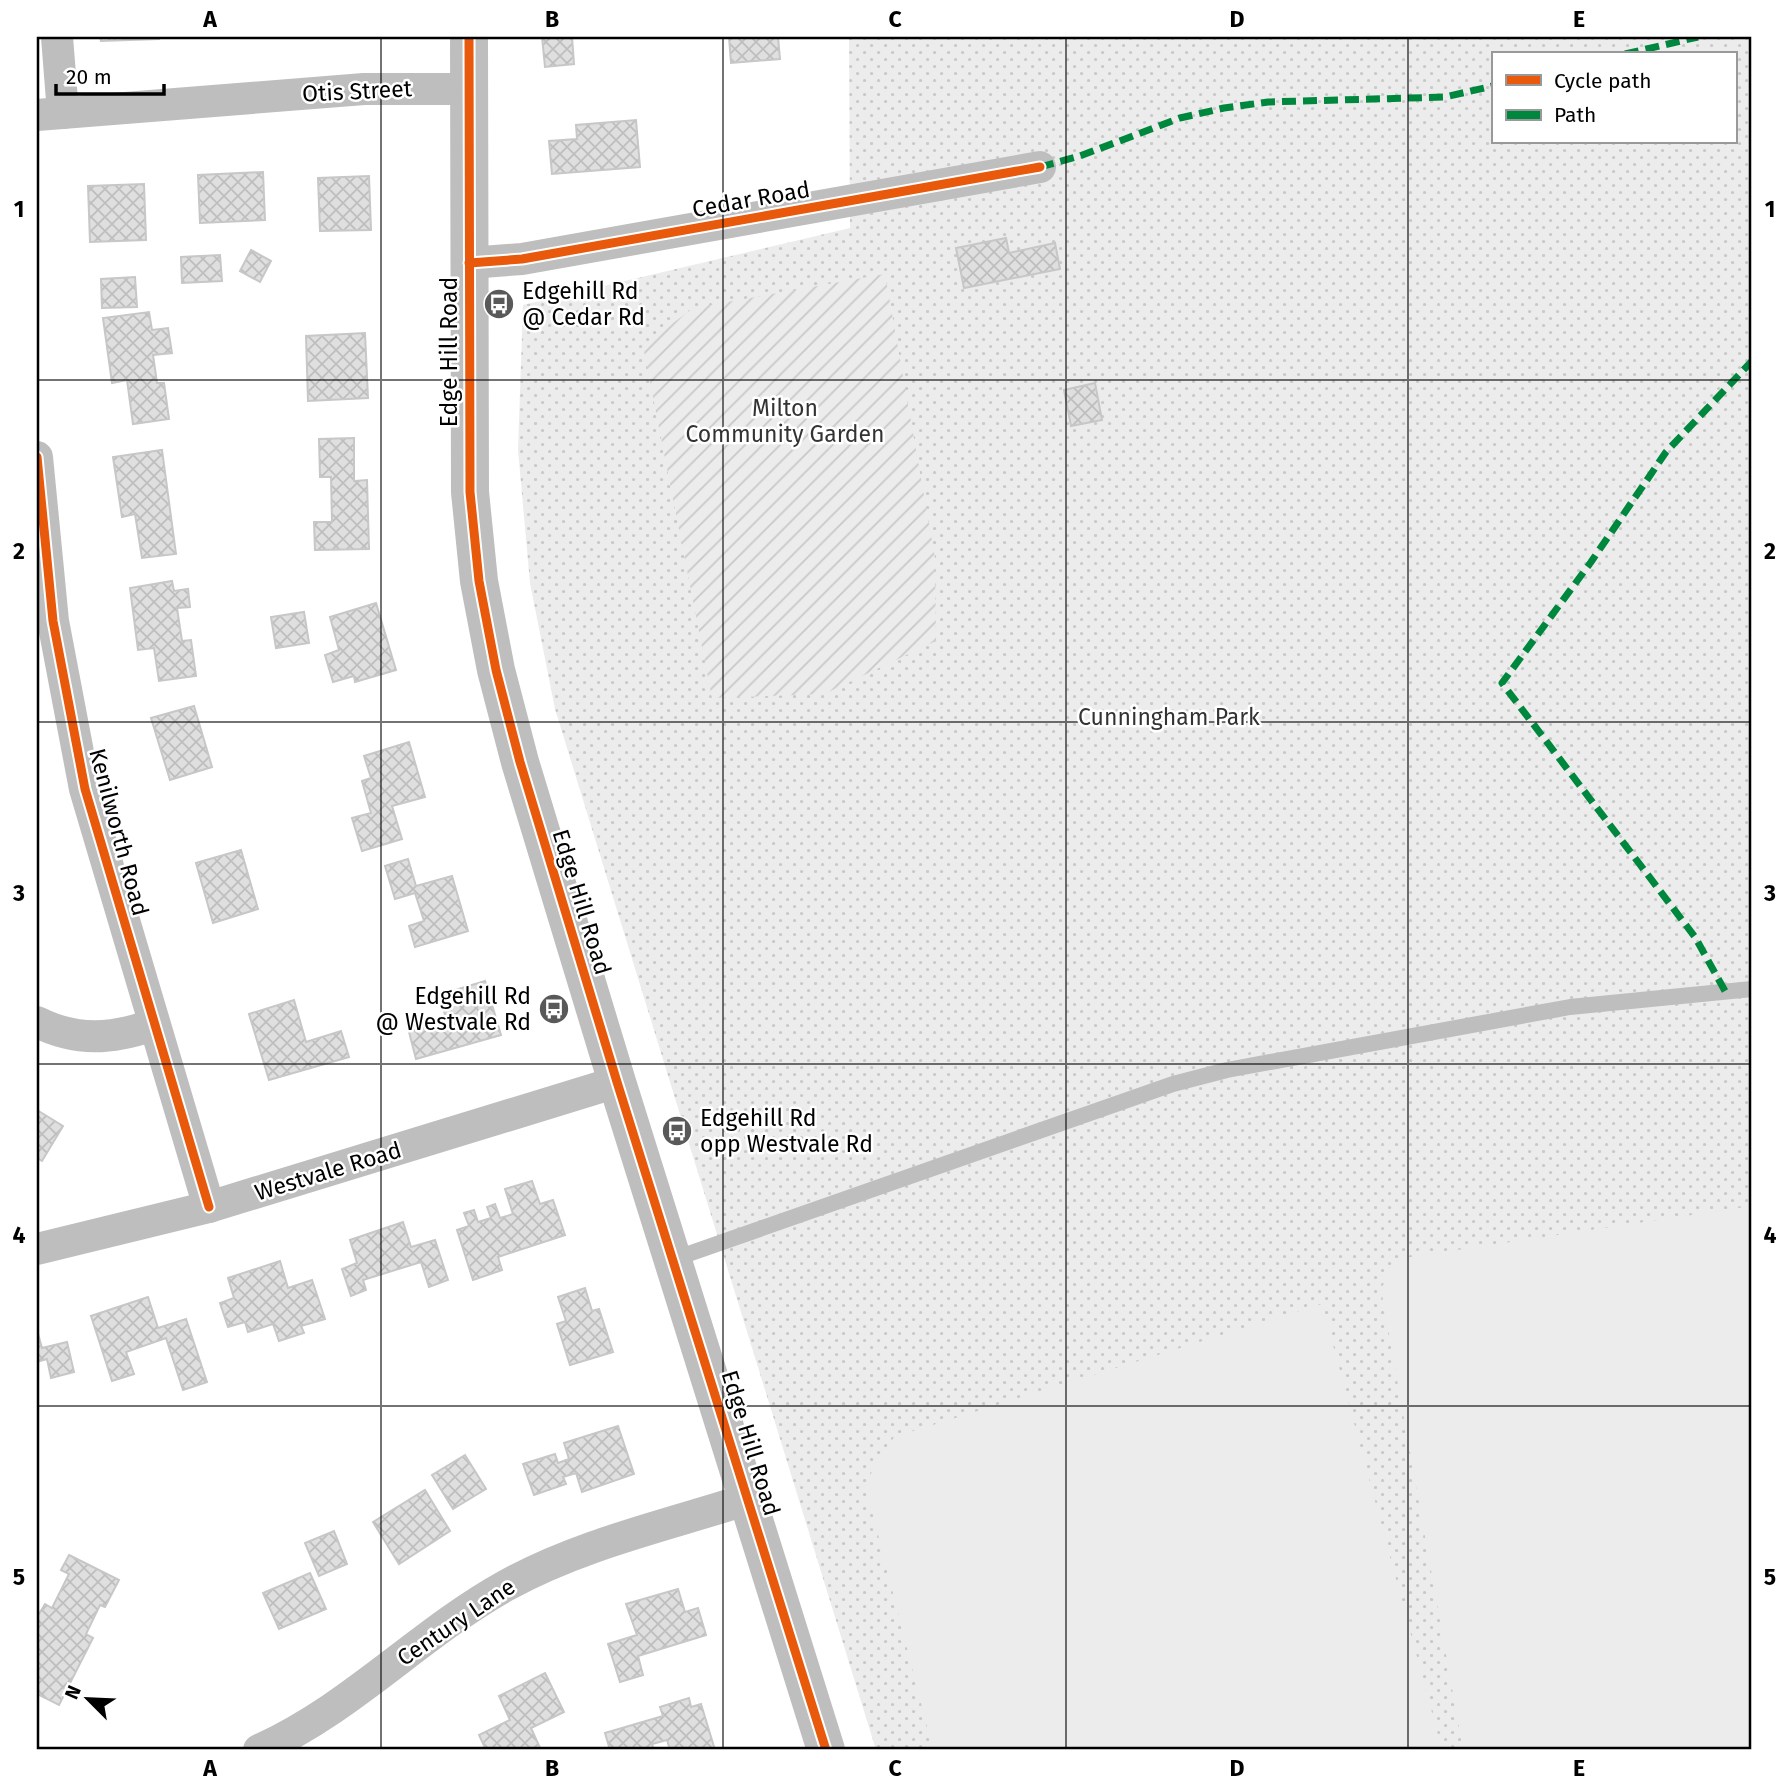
<svg xmlns="http://www.w3.org/2000/svg" width="1789" height="1787" font-family="'Fira Sans',sans-serif">
<style>
.park{fill:url(#park-dots);fill-rule:evenodd}
.garden{fill:url(#garden-furrows)}
.pitch{fill:#ececec}
.building{fill:url(#building-cross-hatch);stroke:#c7c7c7;stroke-width:2}
.lines{fill:none;stroke-linecap:round;stroke-linejoin:round}
.service{stroke:#bebebe;stroke-width:16}
.minor{stroke:#bebebe;stroke-width:32}
.tertiary{stroke:#bebebe;stroke-width:38}
.quiet{stroke:#00873e;stroke-width:7;stroke-dasharray:14 7;stroke-linecap:butt}
.cycleway-casing{stroke:#fff;stroke-width:13}
.cycleway{stroke:#e8590c;stroke-width:9}
.grid{fill:none;stroke:#000;stroke-width:2;stroke-opacity:0.55}
.labels{text-anchor:middle;stroke-width:5;stroke-linejoin:round;paint-order:stroke}
.street-label{font-size:23px;fill:#000;stroke:#fff}
.poi-label{font-size:23px;fill:#000;stroke:#fff;text-anchor:start}
.park-label{font-size:23px;fill:#333;stroke:#fff}
.neatline{fill:none;stroke:#000;stroke-width:2.5}
.grid-label{font-size:23px;text-anchor:middle;font-weight:bold;fill:#000}
</style>
<defs>
<pattern id="park-dots" width="8" height="8" patternUnits="userSpaceOnUse" patternTransform="scale(1.75)"><rect width="8" height="8" fill="#ececec"/><path d="M2 2h.1M6 6h.1" fill="none" stroke="#c9c9c9" stroke-width="1.8" stroke-linecap="round"/></pattern>
<pattern id="garden-furrows" width="10" height="10" patternUnits="userSpaceOnUse" patternTransform="scale(1.75)"><rect width="10" height="10" fill="#ececec"/><path d="M-1 1l2-2M0 10L10 0M9 11l2-2" fill="none" stroke="#c9c9c9"/></pattern>
<pattern id="building-cross-hatch" width="8" height="8" patternUnits="userSpaceOnUse" patternTransform="scale(1.75)"><rect width="8" height="8" fill="#dfdfdf"/><path d="M0 0l8 8M0 8l8-8" fill="none" stroke="#bebebe"/></pattern>
</defs>
<rect width="100%" height="100%" fill="#fff"/>
<path class="park" d="M849,37H1752V1750H876L555,709L530,583L518,450L523,305L850,228ZM1493,54H1735V142H1493Z"/>
<path class="garden" d="M885,274L935,558L936,641L824,694L712,698L643,346L693,308Z"/>
<g class="pitch">
<path d="M1752,1206V1750H1463L1381,1289L1397,1259Z"/>
<path d="M1322,1304L1442,1750H933L865,1483L894,1437Z"/>
</g>
<g class="building">
<path d="M100,37H159V39L101,41Z"/>
<path d="M542,37H572L574,64L545,67Z"/>
<path d="M729,37H778L780,59L731,63Z"/>
<path d="M636,120L640,167L552,174L549,141L577,139L576,125Z"/>
<path d="M263,172L265,220L200,223L198,175Z"/>
<path d="M369,176L371,230L320,231L318,178Z"/>
<path d="M144,184L146,240L90,242L88,186Z"/>
<path d="M1006,238L1009,253L1055,243L1060,269L964,288L956,248Z"/>
<path d="M251,250L271,261L260,282L240,271Z"/>
<path d="M220,255L222,281L182,283L181,257Z"/>
<path d="M135,277L137,307L102,308L101,279Z"/>
<path d="M149,312L152,330L168,328L172,353L153,355L157,383H164L169,419L133,424L127,380L112,383L103,318Z"/>
<path d="M365,333L368,398L308,401L306,336Z"/>
<path d="M1095,383L1102,420L1071,426L1064,390Z"/>
<path d="M354,438V481L367,480L369,549L315,550L314,522H332L331,477H320L319,439Z"/>
<path d="M162,450L176,554L142,558L135,514L122,517L113,457Z"/>
<path d="M172,581L174,591L188,589L190,607L177,608L182,641L191,640L196,676L159,681L154,648L138,650L130,588Z"/>
<path d="M376,603L396,670L355,682L354,676L333,682L325,655L339,650L330,617Z"/>
<path d="M304,612L309,643L276,648L271,617Z"/>
<path d="M194,706L212,767L170,780L151,718Z"/>
<path d="M409,742L425,797L392,806L402,839L362,851L352,818L371,813L362,781L371,778L364,756Z"/>
<path d="M241,850L258,909L213,923L196,863Z"/>
<path d="M408,859L416,886L452,876L468,931L415,947L409,926L424,921L415,893L395,899L385,866Z"/>
<path d="M485,981L501,1035L416,1059L409,1032L447,1021L439,995Z"/>
<path d="M294,1000L306,1042L341,1031L349,1057L269,1080L249,1014Z"/>
<path d="M37,1110L63,1126L42,1161L37,1158Z"/>
<path d="M532,1181L540,1204L553,1200L565,1235L498,1257L502,1270L473,1280L457,1230L469,1226L464,1213L474,1210L478,1222L491,1218L487,1207L495,1204L500,1218L513,1214L505,1189Z"/>
<path d="M403,1222L411,1247L435,1240L448,1280L429,1287L421,1262L363,1280L366,1290L351,1296L342,1269L357,1263L350,1240Z"/>
<path d="M280,1261L288,1288L312,1280L325,1319L301,1326L304,1333L279,1341L273,1324L248,1332L245,1322L228,1327L220,1303L234,1298L228,1278Z"/>
<path d="M585,1288L592,1311L599,1309L613,1352L570,1365L557,1324L566,1321L558,1297Z"/>
<path d="M148,1297L158,1328L186,1319L207,1382L183,1390L166,1338L126,1352L134,1374L112,1381L91,1316Z"/>
<path d="M37,1330L42,1348L67,1342L74,1372L51,1378L47,1359L37,1362Z"/>
<path d="M618,1426L634,1474L582,1492L576,1473L563,1477L566,1484L534,1495L523,1464L555,1454L558,1463L569,1459L564,1443Z"/>
<path d="M465,1455L486,1489L453,1509L432,1475Z"/>
<path d="M425,1490L450,1531L399,1564L373,1522Z"/>
<path d="M334,1531L347,1564L319,1576L305,1543Z"/>
<path d="M69,1555L119,1580L105,1607L100,1605L86,1634L93,1638L59,1705L37,1694V1617L45,1604L52,1608L69,1574L61,1570Z"/>
<path d="M310,1573L326,1609L279,1629L263,1593Z"/>
<path d="M678,1589L685,1612L698,1608L706,1635L638,1656L643,1675L620,1682L608,1644L637,1635L626,1604Z"/>
<path d="M545,1673L564,1712L531,1728L541,1750H486L479,1735L510,1720L499,1696Z"/>
<path d="M689,1698L691,1707L701,1704L715,1750H670L667,1740L652,1744L654,1750H610L605,1733L663,1716L660,1707Z"/>
</g>
<g class="lines">
<path class="service" d="M674,1259L1173,1084L1227,1070L1570,1007L1752,989"/>
<g class="minor">
<path d="M57,37L63,113"/>
<path d="M37,115L364,89H468"/>
<path d="M469,263L522,259L1040,167"/>
<path d="M37,457L53,621L85,789L209,1207"/>
<path d="M37,1022C77,1042 112,1039 153,1025"/>
<path d="M37,1249L209,1207L617,1082"/>
<path d="M259,1750C351,1709 420,1633 507,1585C581,1544 668,1525 748,1499"/>
</g>
<path class="tertiary" d="M469,37L470,492L479,581L496,670L520,762L617,1082L826,1750"/>
<g class="quiet">
<path d="M1625,54L1698,37"/>
<path d="M1040,167L1080,156L1180,118L1224,108L1268,102L1445,97L1493,86"/>
<path d="M1725,991L1695,937L1502,683L1591,562L1666,452L1752,361"/>
</g>
<g class="cycleway-casing">
<g id="cycleway">
<path d="M469,37L470,492L479,581L496,670L520,762L617,1082L826,1750"/>
<path d="M469,263L522,259L1040,167"/>
<path d="M37,457L53,621L85,789L209,1207"/>
</g>
</g>
<use href="#cycleway" class="cycleway"/>
</g>
<path class="grid" d="M381,37V1750M723,37V1750M1066,37V1750M1408,37V1750M37,380H1752M37,722H1752M37,1064H1752M37,1406H1752"/>
<defs>
<g id="bus-disc" transform="scale(1.575)"><circle r="9.5" fill="#595959" stroke="#fff"/><path d="M-5-6H5V4H4V6H2V4H-2V6H-4V4H-5ZM-3.5-4V0h7V-4ZM-3.5 1.2v1.5H-2V1.2ZM2 1.2v1.5H3.5V1.2Z" fill="#fff"/></g>
</defs>
<g fill-rule="evenodd">
<use href="#bus-disc" x="499" y="304"/>
<use href="#bus-disc" x="554" y="1009"/>
<use href="#bus-disc" x="677" y="1131"/>
</g>
<g class="labels">
<g class="street-label">
<text transform="translate(357 91) rotate(-3)" y="8">Otis Street</text>
<text transform="translate(751 199) rotate(-10)" y="8">Cedar Road</text>
<text transform="translate(449 352) rotate(-90)" y="8">Edge Hill Road</text>
<text transform="translate(119 832) rotate(75)" y="8">Kenilworth Road</text>
<text transform="translate(582 902) rotate(73)" y="8">Edge Hill Road</text>
<text transform="translate(328 1171) rotate(-17)" y="8">Westvale Road</text>
<text transform="translate(751 1443) rotate(73)" y="8">Edge Hill Road</text>
<text transform="translate(456 1622) rotate(-34)" y="8">Century Lane</text>
</g>
<g class="poi-label">
<text x="522" y="299">Edgehill Rd<tspan x="522" dy="26">@ Cedar Rd</tspan></text>
<text x="531" y="1004" text-anchor="end">Edgehill Rd<tspan x="531" dy="26">@ Westvale Rd</tspan></text>
<text x="700" y="1126">Edgehill Rd<tspan x="700" dy="26">opp Westvale Rd</tspan></text>
</g>
<g class="park-label">
<text x="785" y="416">Milton<tspan x="785" dy="26">Community Garden</tspan></text>
<text x="1169" y="725">Cunningham Park</text>
</g>
</g>
<rect width="1789" height="1787" fill="none" stroke="#ffffff" stroke-width="77"/>
<rect x="1492" y="52" width="245" height="91" fill="#ffffff" stroke="#999999" stroke-width="2"/>
<rect x="1506" y="75" width="35" height="10" fill="#e8590c" stroke="#999999" stroke-width="2"/>
<text x="1554" y="88" font-size="21" fill="#000000">Cycle path</text>
<rect x="1506" y="110" width="35" height="10" fill="#00873e" stroke="#999999" stroke-width="2"/>
<text x="1554" y="122" font-size="21" fill="#000000">Path</text>
<g transform="translate(88 1699) rotate(294)" stroke="#ffffff" stroke-width="5" paint-order="stroke">
<path d="M0-5L12 26L0 18L-12 26Z" fill="#000000"/>
<text y="-10" font-size="19" font-weight="bold" text-anchor="middle" fill="#000000">N</text>
</g>
<path d="M56 84v10h108v-10" fill="none" stroke="#000000" stroke-width="3.5"/>
<text x="66" y="84" font-size="21" fill="#000000" stroke="#ffffff" stroke-width="5" paint-order="stroke">20 m</text>
<rect x="38" y="38" width="1712" height="1710" class="neatline"/>
<g class="grid-label">
<text x="210" y="27">A</text>
<text x="552" y="27">B</text>
<text x="895" y="27">C</text>
<text x="1237" y="27">D</text>
<text x="1579" y="27">E</text>
<text x="19" y="217">1</text>
<text x="1770" y="217">1</text>
<text x="19" y="559">2</text>
<text x="1770" y="559">2</text>
<text x="19" y="901">3</text>
<text x="1770" y="901">3</text>
<text x="19" y="1243">4</text>
<text x="1770" y="1243">4</text>
<text x="19" y="1585">5</text>
<text x="1770" y="1585">5</text>
<text x="210" y="1776">A</text>
<text x="552" y="1776">B</text>
<text x="895" y="1776">C</text>
<text x="1237" y="1776">D</text>
<text x="1579" y="1776">E</text>
</g>
</svg>
